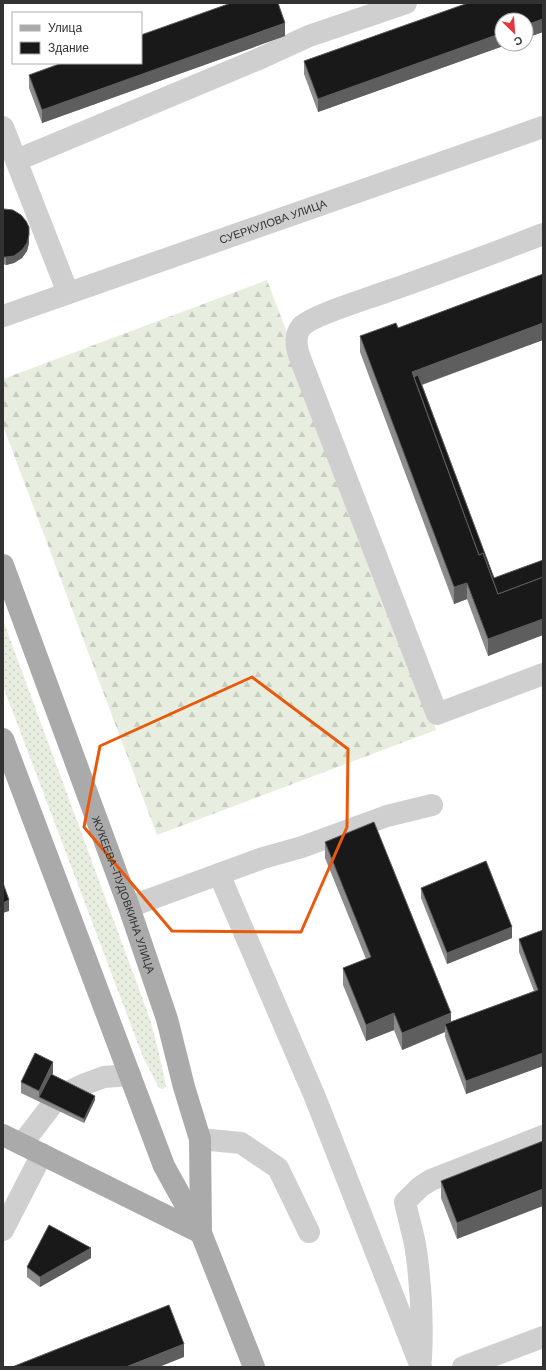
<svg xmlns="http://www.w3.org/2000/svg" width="546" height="1370" font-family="'DM Sans',sans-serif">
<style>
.grass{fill:url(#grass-dots)}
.forest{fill:url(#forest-firs)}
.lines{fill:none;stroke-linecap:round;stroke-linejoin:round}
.minor{stroke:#cfcfcf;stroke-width:22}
.major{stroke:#aaa;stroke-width:22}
.wall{fill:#8c8c8c}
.shaded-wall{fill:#5e5e5e}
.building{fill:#191919;stroke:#5e5e5e}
.marked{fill:none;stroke:#e8590c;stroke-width:3;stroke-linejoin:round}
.labels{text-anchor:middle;stroke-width:4;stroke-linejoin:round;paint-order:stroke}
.street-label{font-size:11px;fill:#323232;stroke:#fff}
</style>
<defs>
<pattern id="grass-dots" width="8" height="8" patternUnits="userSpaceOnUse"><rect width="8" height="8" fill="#e7eee0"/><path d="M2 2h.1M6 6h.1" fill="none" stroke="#c7cdc1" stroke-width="1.8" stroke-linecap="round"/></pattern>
<pattern id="forest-firs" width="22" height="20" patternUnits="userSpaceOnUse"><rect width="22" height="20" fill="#e7eee0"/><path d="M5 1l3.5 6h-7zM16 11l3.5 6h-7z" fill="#c7cdc1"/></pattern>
</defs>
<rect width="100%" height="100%" fill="#fff"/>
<path class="grass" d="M3,620L150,1019L158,1049L166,1086L163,1089L159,1088L143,1057L3,686Z"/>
<path class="forest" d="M267,280L436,730L157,835L3,426V379Z"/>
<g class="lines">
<g class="minor">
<path d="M3,127L68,293"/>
<path d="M17,160L261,58L309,36L406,3"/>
<path d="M543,234C489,255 434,275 380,294C363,300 311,316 301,327C290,341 302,362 307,376L437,714L543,674"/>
<path id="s1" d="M3,316L543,127"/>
<path d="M219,874L315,1097L421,1367"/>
<path d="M129,907L263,858L302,847L387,816L432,805"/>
<path d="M200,1139L241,1143L278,1168L309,1232"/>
<path d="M22,1144L58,1097L85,1084L104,1077L130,1075"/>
<path d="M3,1230L42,1154"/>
<path d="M421,1359C423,1321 421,1282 415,1244C412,1230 408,1216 405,1202L420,1187L431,1180L543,1136"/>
<path d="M463,1367L543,1337"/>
</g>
<g class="major">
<path id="s2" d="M3,565L129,907L167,1019L184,1087L200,1139L201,1233"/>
<path d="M3,739L164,1166L201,1233L254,1367"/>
<path d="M3,1135L201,1233"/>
</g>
</g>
<g class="wall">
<path d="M468,3H543V32L526,38V20H502V44H509L318,112L304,74V61Z"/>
<path d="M285,36L42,123L29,88V75Z"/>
<path d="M3,209L29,243L27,251L22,258L14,263L6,265L3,264Z"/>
<path d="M543,274V340L422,385L494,578L543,560V635L488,656L467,599L454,604L360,352V336L398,328Z"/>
<path d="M325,842L451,1022L534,991L519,952V939L543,930V1066L466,1094L445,1037V1032L402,1050L394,1030L366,1041L343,985V968L366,959L325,858Z"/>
<path d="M421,888L512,938L447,964L421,898Z"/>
<path d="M53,1073L52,1075L95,1100L84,1123L21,1093V1082Z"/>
<path d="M543,1141L457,1239L441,1198V1181Z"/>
<path d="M91,1258L40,1287L27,1277V1267Z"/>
</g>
<g class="shaded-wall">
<path d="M543,19V32L526,38V25Z"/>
<path d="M285,23V36L42,123V110Z"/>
<path d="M502,33V44H509L318,112V99Z"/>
<path d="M29,235V243L27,251L22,258L14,263L6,265V257Z"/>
<path d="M543,323V340L415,387L412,372Z"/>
<path d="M467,583V599L454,604V587Z"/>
<path d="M543,619V635L488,656V639Z"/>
<path d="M9,900V911L3,913V903Z"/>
<path d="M512,927V938L447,964V953Z"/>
<path d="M394,1013V1030L366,1041V1025Z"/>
<path d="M451,1013V1030L445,1024V1032L402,1050V1033Z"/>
<path d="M543,1053V1066L466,1094V1081Z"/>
<path d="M53,1062V1073L41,1098L39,1097V1102V1091Z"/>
<path d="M95,1096V1100L84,1123V1119Z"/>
<path d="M543,1189V1206L457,1239V1223Z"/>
<path d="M91,1248V1258L40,1287V1277Z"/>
<path d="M184,1344V1357L159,1367H126Z"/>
</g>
<g class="building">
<path d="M231,3H278L285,23L42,110L29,75L62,63H141V35Z"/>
<path d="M468,3H543V19L526,25V20H502V33L318,99L304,61Z"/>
<path d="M3,209H4L13,210L21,215L26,221L29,227V235L27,243L22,250L14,256L6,257H3Z"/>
<path d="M543,274V323L412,372L479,555L483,553L498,594L543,577V619L488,639L467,583L454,587L360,336L396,323L398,328Z"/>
<path d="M418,375L494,578L543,560V577L498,594L483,553L479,555L414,377Z"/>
<path d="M374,822L451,1013L402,1033L394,1013L366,1025L343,968L371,957L325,842Z"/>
<path d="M486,861L512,927L447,953L421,888Z"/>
<path d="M3,883L9,900L3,903Z"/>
<path d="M543,930V1053L466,1081L445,1024L538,990L519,939Z"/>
<path d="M35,1053L53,1062L39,1091L21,1082Z"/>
<path d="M51,1074L95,1096L84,1119L39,1097Z"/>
<path d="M543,1141V1189L457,1223L441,1181Z"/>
<path d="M49,1225L91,1248L40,1277L27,1267Z"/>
<path d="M169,1305L184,1344L126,1367H12Z"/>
</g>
<path class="marked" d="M252,677L348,749L347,827L301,932L172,931L84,827L100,746Z"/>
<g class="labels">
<g class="street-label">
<text dy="4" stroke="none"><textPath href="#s1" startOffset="286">СУЕРКУЛОВА УЛИЦА</textPath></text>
<text dy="4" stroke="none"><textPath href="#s2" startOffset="351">ЖУКЕЕВА-ПУДОВКИНА УЛИЦА</textPath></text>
</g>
</g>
<rect width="546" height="1370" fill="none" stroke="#323232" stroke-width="8"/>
<rect x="12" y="12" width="130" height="52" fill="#ffffff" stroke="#adadad"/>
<rect x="20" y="25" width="20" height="6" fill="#aaaaaa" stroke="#adadad"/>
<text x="48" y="32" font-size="12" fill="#323232">Улица</text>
<rect x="20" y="42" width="20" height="12" fill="#191919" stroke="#adadad"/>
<text x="48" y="52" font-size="12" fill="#323232">Здание</text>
<g transform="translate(514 32) rotate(155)"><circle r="19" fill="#ffffff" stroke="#adadad"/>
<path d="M0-3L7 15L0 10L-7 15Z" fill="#e3393c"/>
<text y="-6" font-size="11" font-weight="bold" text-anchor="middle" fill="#323232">С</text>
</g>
</svg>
